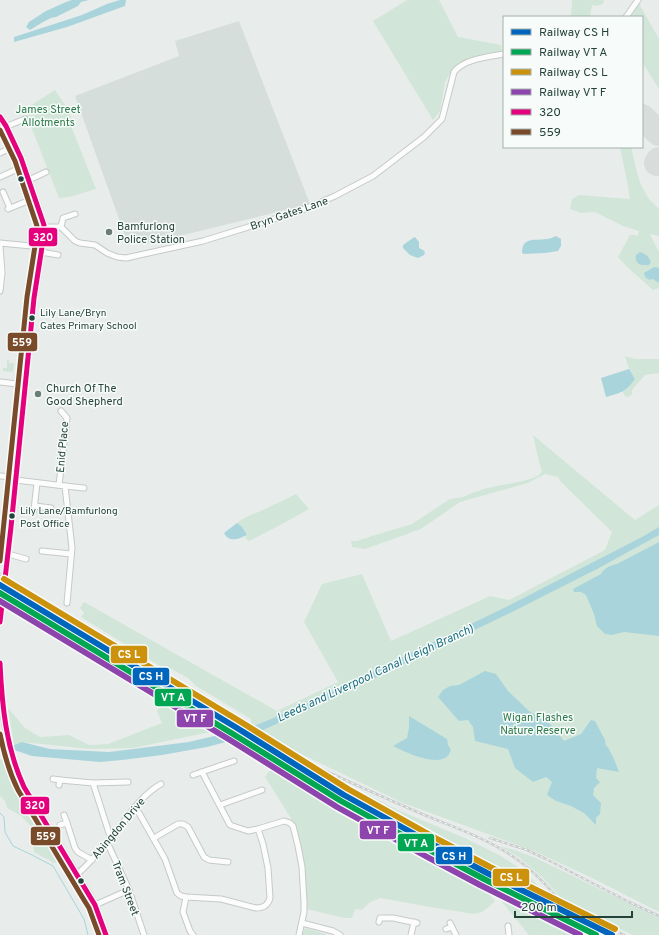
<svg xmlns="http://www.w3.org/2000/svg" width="659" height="935" font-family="Overpass,sans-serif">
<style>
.built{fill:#d6dedb}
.green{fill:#d1e6d8}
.water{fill:#a9d4db}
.pier{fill:#e8edeb}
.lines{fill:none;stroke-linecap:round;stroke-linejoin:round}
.stream{stroke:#a9d4db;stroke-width:1}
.runway{stroke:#d8dddc;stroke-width:26}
.minor-casing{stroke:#c5cac8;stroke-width:7}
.major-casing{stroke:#c3ccc9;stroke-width:8}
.minor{stroke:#fcfcfc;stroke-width:5}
.major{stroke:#cfd7d5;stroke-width:6}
.rail-casing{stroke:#c9cdcc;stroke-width:2.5}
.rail{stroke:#f7fbf9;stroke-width:1;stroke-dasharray:3;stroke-linecap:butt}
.major-bridge-casing{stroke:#c3ccc9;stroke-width:8;stroke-linecap:butt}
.major-bridge{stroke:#cfd7d5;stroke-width:6}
.bus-1-casing{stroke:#f7fbf9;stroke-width:8}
.bus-2-casing{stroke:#f7fbf9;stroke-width:8}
.bus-1{stroke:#e5007d;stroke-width:5}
.bus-2{stroke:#7a4b2a;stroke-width:5}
.rail-1-casing{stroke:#f7fbf9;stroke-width:9}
.rail-2-casing{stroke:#f7fbf9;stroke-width:9}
.rail-3-casing{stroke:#f7fbf9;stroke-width:9}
.rail-4-casing{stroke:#f7fbf9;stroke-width:9}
.rail-1{stroke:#0065bd;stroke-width:6}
.rail-2{stroke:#00a651;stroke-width:6}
.rail-3{stroke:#cd920c;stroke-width:6}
.rail-4{stroke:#8e44ad;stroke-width:6}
.bus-dot{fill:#24423a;stroke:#f7fbf9;stroke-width:1.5}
.poi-dot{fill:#697e78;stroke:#f7fbf9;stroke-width:1.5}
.labels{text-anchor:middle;stroke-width:3;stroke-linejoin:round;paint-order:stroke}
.bus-label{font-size:10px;fill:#24423a;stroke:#f7fbf9;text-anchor:start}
.park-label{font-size:11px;fill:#2d7a4b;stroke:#f7fbf9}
.street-label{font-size:11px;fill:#24423a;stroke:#f7fbf9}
.poi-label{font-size:11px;fill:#24423a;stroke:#f7fbf9;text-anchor:start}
.water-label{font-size:12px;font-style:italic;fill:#1c6f80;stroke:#f7fbf9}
.line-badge{stroke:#f7fbf9;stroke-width:1.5}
.badge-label{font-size:11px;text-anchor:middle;font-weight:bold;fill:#fff}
</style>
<rect width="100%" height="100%" fill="#e8edeb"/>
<path class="built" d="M239,21L310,204L147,244H128L75,96L179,56L175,41Z"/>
<g class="green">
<path d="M407,0H439L458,37L501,45L502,52L466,60L452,70L445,82L440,111L433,120L373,21Z"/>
<path d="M572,0H604L603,4L596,6L592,5L590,17H571Z"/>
<path d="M638,2L659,39V89L642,62V17H626Z"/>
<path d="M55,90L69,111L74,124L71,126L96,189L69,197L59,198L36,139L28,120L22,111Z"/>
<path d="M620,147H631C635,161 637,180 645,192C648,199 654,204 659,209V236L650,234L659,252V288L653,290L625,265L618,257L630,235H634L638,236L639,231L623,226L595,212L581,213L570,209L572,199L579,195L630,199L628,186Z"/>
<path d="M624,356L636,359H659V373L645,375L632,390V394L628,397L625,396L623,392L629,387L635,379L629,369L626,359Z"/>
<path d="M7,360H9V363H14L13,372L3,371V368H7Z"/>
<path d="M533,435L635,520L659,505V912L594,879L534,851L403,803L299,753L249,726L251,725V719L196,686L188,678L166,666H160L81,617L84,613L80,608L84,602L277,711L338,682L304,622L322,584L362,574L391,641L490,596L509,600L605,550L612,532L561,482L558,477L545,474L528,483L460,502L421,529L365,549L352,547L351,541H357L372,536L412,524L450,499L463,497L472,493L487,488L523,481L533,478L539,475L542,471L539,462Z"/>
<path d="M296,494L309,509L286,522L249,541L245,538L247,535L237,523C245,516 255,514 265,509C275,504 286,499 296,494Z"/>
<path d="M136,676L225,729L133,748L90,749L22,742L14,745L8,708L25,728L40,737L69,735L89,745L108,744L162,723L157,711L165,701Z"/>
<path d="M245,737L328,790L454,862L489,894L495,901L490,906L482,912L474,914L430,907L380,898L369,903L362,910L356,909L354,912L352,918H344L307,909L305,868L297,828L265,777L273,766L239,741Z"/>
<path d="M5,758L30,808L64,862L54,863L34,852L31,826L21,816L7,808L5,801L0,796V760Z"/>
<path d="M325,773L398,810L465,838L501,856L524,871L543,891L465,853L374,803Z"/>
<path d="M500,846L517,851L536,858L659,918V935H633L567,905L544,879L520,858Z"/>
<path d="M471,869L570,921L586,935H529L493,891Z"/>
<path d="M305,928L326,934L325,935H302Z"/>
</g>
<g class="water">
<path d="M72,0H89L81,2L78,6L56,17L51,18L43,22L30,30L26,27L29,22L46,11L66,2Z"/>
<path d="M120,0H126L125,6L67,27L14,42V37L82,15L107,4Z"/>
<path d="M556,236L561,239V246L558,251L545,253L524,254L522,253C522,236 535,241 546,239C550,239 553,237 556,236Z"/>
<path d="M415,237L419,242V248L423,250L425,252L424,255L418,258L410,255L403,248V245L413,238Z"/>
<path d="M640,252C646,254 648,256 651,262L649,265C646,266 644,264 641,265C637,263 635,261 636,255Z"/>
<path d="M654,267L659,268V282H657L653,279C648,281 645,278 644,273Z"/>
<path d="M629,369L635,379C625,393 622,392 606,397L601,378Z"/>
<path d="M237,523L242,527L247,535C239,539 229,543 224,533Z"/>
<path d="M659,527V535L597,569L512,612L343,693L261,731C255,730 248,730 242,734C240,736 239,738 237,739L207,747L162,755L122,760L100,762L32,756L14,750L0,749V742L5,744L14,745L22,742L50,749L109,752L189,742L235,731L259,724L285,713L341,687L508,606L642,537Z"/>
<path d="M659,542V636L624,632L612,635L605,634L597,626L594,614L586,595L581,592H574L573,589L601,574C604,568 611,565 617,564Z"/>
<path d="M485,671L496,674L508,691L529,711L550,724L564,741L581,734L591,720L595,721L605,740L606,746L608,747L614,759L619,772L597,768L596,778L600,782L594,788L593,795L601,803L600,814L596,818V825L584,813L571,806L556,801L547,795L552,782L546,777L533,782L515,768L508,749L475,741L473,727L468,720L459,721L438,697L443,690L450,686L459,685Z"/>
<path d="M409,716L447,739L448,745L451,750C450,752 449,754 448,756C436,767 405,752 393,746L407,738L409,728Z"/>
</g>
<path class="pier" d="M246,726L257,732H254L243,736L234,730Z"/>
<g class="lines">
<path class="stream" d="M0,813L4,817L5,832L13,846L32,855L53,866L84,919L88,935"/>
<g class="runway">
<path d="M642,117L659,133"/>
<path d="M657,163L659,160"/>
</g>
<g class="minor-casing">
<g id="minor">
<path d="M626,17L638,0"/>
<path d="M0,129L25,119"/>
<path d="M0,153L15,146"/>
<path d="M0,177L24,166"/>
<path d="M29,180L46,172"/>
<path d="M3,192L10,208"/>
<path d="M8,209L35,198"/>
<path d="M44,227H61L75,241L80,243L95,245L107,253L117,257L126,258L203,241L300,211L335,196L373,176L424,137L442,119L454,72C464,59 488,57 504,54"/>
<path d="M61,227L63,218L75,214"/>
<path d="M0,243L42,247"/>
<path d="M0,246L2,273L0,291"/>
<path d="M41,252L58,255"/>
<path d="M0,382L26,385"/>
<path d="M0,476L16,477"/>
<path d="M16,480L65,486L72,548L67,603"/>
<path d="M59,485L67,418L61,411"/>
<path d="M65,486L84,488"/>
<path d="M35,506L51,508"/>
<path d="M34,510L37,483"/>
<path d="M42,551L71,554"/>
<path d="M8,554L26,559"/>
<path d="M202,772L230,825L248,831L258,829L284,821L290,823L293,826L298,846L302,867L304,902V912L299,935"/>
<path d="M193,775L234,761"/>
<path d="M53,779L60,780L59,785"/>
<path d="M60,780L93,783L128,782"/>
<path d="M93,783L109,833L112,836"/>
<path d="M220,805L262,790"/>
<path d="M133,808L139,813L165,859L177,893L181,896L186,897L221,899L256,908C264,908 268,905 270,898L268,868L263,844L258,829"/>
<path d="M67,823L75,848L78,852L92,860"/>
<path d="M60,825L67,823L64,815"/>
<path d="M154,838L178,824H183L188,827L204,857L209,860L228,862"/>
<path d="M107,842L129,890L144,935"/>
<path d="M77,874C85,868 90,861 97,854C102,848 108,842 113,836C128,817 140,796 161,784"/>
<path d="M186,897L183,912L190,931L193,935"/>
<path d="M95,905L129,890"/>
<path d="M379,922L380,918H393L417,923"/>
<path d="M302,923L333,931L340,935"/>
<path d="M450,923L456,935"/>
<path d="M508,926L509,935"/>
<path d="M446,929L452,927"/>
<path d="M411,935L414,922"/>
</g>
</g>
<g class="major-casing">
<g id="major">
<path d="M0,117L6,126L21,158L44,225L42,247L34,298L6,570"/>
<path d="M0,622L2,597"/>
<path d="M0,663C1,701 6,753 24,787L90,896L95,905L106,935"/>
</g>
</g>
<use href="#minor" class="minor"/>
<use href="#major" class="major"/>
<g class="rail-casing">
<g id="rail">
<path d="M0,574L160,676L269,742L306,766L347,791L468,858L547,898L624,935"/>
<path d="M313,765C349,782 385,798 422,814C453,827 487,838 515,858C545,878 566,911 592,935"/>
<path d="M490,838L527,850L544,858L629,902L659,916"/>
</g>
</g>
<use href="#rail" class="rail"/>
<g class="major-bridge-casing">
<path id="major-bridge" d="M2,597L6,570"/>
</g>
<use href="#major-bridge" class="major-bridge"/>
<g class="bus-1-casing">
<g id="bus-1">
<path d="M0,117L6,126L21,158L44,225L42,247L34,298L11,527L0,622"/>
<path d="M0,663C2,706 6,748 24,787L95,905L106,935"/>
</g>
</g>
<g class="bus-2-casing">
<g id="bus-2">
<path d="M0,130L15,161L37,226L35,246L27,297L0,561"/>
<path d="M0,734C4,754 9,772 18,790L84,900L89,908L99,935"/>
</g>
</g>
<use href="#bus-1" class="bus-1"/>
<use href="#bus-2" class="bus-2"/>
<g class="rail-1-casing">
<path id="rail-1" d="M0,585L237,728L344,795L436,846L487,873L612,935"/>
</g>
<g class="rail-2-casing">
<path id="rail-2" d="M0,593L233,734L341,801L433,852L484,879L596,935"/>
</g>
<g class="rail-3-casing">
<path id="rail-3" d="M4,579L241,722L348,789L439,840L490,867L615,929"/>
</g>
<g class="rail-4-casing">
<path id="rail-4" d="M0,601L230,740L337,807L429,858L480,885L580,935"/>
</g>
<use href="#rail-1" class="rail-1"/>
<use href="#rail-2" class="rail-2"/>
<use href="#rail-3" class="rail-3"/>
<use href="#rail-4" class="rail-4"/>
</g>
<g class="bus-dot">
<circle cx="21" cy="179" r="3.5"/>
<circle cx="32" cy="318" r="3.5"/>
<circle cx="12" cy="516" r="3.5"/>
<circle cx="81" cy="881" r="3.5"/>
</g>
<g class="poi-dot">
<circle cx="109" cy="232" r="4"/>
<circle cx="38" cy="394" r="4"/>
</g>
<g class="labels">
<g class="bus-label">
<text x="40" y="316">Lily Lane/Bryn<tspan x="40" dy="13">Gates Primary School</tspan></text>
<text x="20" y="514">Lily Lane/Bamfurlong<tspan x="20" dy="13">Post Office</tspan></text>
</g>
<g class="park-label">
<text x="48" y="113">James Street<tspan x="48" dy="13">Allotments</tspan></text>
<text x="538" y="721">Wigan Flashes<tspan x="538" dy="13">Nature Reserve</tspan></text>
</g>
<g class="street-label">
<text transform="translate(289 213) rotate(-19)" y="4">Bryn Gates Lane</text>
<text transform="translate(62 447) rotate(-85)" y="4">Enid Place</text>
<text transform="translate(118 828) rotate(-50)" y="4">Abingdon Drive</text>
<text transform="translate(126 888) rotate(69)" y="4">Tram Street</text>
</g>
<g class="poi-label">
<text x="117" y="230">Bamfurlong<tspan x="117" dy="13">Police Station</tspan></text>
<text x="46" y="392">Church Of The<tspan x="46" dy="13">Good Shepherd</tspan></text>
</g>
<g class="water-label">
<text transform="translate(375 673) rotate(-25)" y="4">Leeds and Liverpool Canal (Leigh Branch)</text>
</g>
</g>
<g class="line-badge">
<rect x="28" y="227" width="30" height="20" rx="4" fill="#e5007d"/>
<rect x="7" y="332" width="31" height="20" rx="4" fill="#7a4b2a"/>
<rect x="110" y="645" width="38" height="19" rx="4" fill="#cd920c"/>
<rect x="132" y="667" width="38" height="19" rx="4" fill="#0065bd"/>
<rect x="154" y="688" width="38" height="19" rx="4" fill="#00a651"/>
<rect x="176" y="709" width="38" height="19" rx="4" fill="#8e44ad"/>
<rect x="20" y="796" width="30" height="19" rx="4" fill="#e5007d"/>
<rect x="359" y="820" width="38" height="20" rx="4" fill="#8e44ad"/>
<rect x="30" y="826" width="31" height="20" rx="4" fill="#7a4b2a"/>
<rect x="397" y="833" width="38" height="19" rx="4" fill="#00a651"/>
<rect x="435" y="846" width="38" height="19" rx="4" fill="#0065bd"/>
<rect x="492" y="868" width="38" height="19" rx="4" fill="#cd920c"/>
</g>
<g class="badge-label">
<text x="43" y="241">320</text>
<text x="22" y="346">559</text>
<text x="129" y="658">CS L</text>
<text x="151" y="680">CS H</text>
<text x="173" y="701">VT A</text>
<text x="195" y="722">VT F</text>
<text x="35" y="809">320</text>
<text x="378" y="834">VT F</text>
<text x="46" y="840">559</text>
<text x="416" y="847">VT A</text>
<text x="454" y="860">CS H</text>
<text x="511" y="881">CS L</text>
</g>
<rect x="503" y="16" width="140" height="132" fill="#f7fbf9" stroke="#a3b1ad"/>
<rect x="511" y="29" width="20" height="6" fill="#0065bd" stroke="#a3b1ad"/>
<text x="539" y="36" font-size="12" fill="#24423a">Railway CS H</text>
<rect x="511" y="49" width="20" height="6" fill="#00a651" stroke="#a3b1ad"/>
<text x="539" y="56" font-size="12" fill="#24423a">Railway VT A</text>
<rect x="511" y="69" width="20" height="6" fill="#cd920c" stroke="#a3b1ad"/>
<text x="539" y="76" font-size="12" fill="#24423a">Railway CS L</text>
<rect x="511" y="89" width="20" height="6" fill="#8e44ad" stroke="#a3b1ad"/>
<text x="539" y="96" font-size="12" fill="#24423a">Railway VT F</text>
<rect x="511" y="109" width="20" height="6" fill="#e5007d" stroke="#a3b1ad"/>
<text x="539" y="116" font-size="12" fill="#24423a">320</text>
<rect x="511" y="129" width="20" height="6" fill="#7a4b2a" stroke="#a3b1ad"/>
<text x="539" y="136" font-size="12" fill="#24423a">559</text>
<path d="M515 911v6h117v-6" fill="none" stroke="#24423a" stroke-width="2"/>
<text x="521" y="911" font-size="12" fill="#24423a" stroke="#f7fbf9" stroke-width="3" paint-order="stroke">200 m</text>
</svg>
